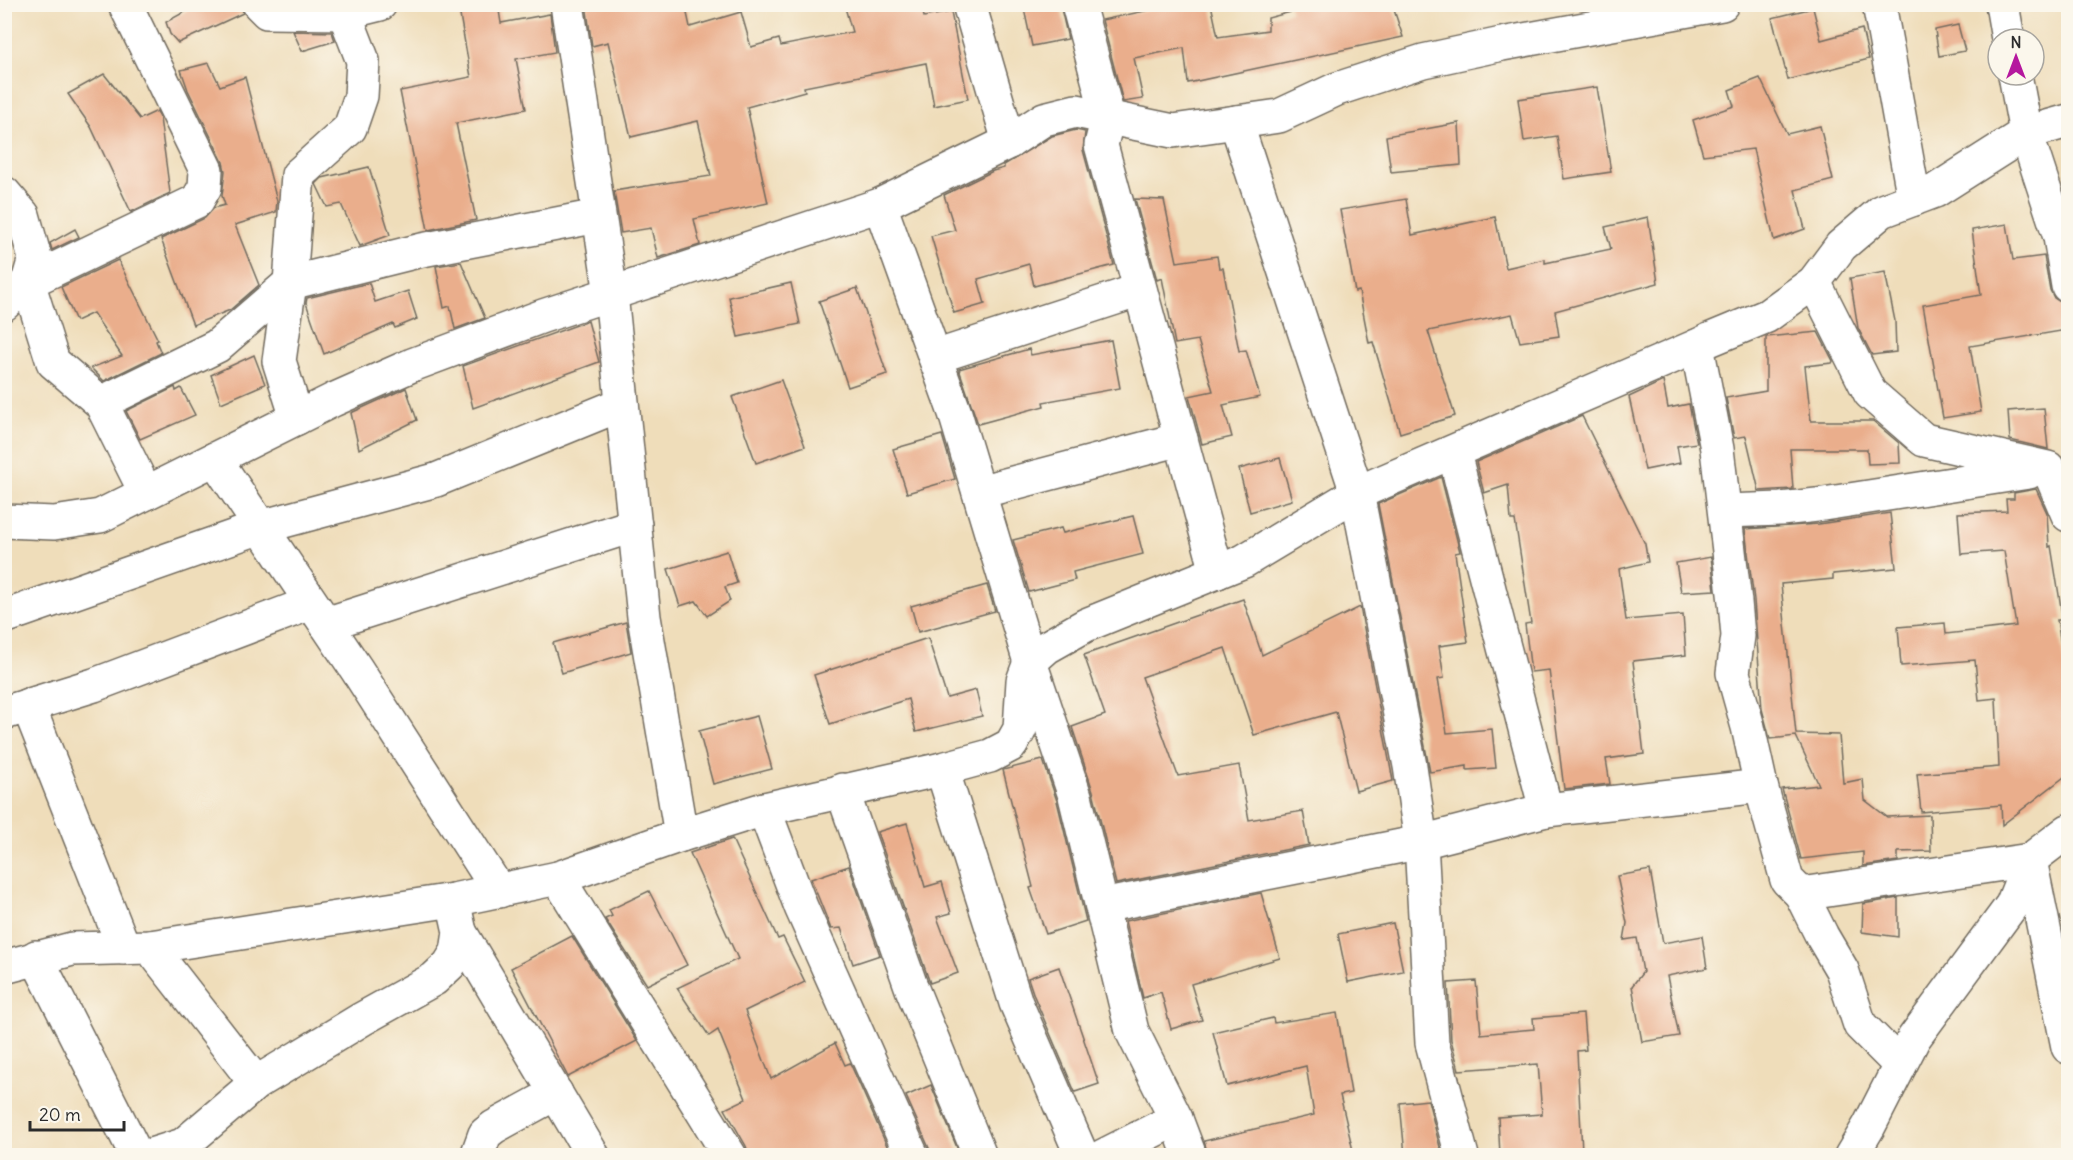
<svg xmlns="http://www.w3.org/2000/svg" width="2073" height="1160" font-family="Delius,sans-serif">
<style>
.building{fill:#eaae8c}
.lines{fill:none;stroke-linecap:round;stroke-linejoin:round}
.street-casing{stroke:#70695d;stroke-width:36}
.street{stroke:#fff;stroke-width:33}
</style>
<rect width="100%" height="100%" fill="#fbf7ec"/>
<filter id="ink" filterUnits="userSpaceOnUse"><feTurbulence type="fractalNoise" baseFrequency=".0167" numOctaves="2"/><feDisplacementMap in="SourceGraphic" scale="12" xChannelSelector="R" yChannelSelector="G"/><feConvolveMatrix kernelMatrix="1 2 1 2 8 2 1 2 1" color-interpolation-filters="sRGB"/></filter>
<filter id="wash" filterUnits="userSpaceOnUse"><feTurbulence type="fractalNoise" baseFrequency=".008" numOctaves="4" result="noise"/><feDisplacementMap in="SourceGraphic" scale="24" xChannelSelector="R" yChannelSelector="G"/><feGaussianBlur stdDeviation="1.35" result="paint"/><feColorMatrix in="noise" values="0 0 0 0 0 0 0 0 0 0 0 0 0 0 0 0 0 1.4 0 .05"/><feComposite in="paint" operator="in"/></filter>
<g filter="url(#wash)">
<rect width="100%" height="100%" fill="#efddba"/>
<g id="blocks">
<g class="building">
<path d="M199,4H241L243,13L178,43L170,34L166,22Z"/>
<path d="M458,4H498L501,23L550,14L555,52L516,59L526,109L456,123L476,220L428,230L400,91L471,77Z"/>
<path d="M586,4H685L690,27L741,12L751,47L779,39L781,46L852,32L844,4H921L924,17L951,12L968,99L934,106L926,63L804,87L805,91L747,107L768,203L694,219L700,245L658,258L651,228L621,233L614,191L711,176L698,121L631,137L608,42L592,46Z"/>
<path d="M1023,4H1060L1068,39L1032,46Z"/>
<path d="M1178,4H1211L1218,37L1268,30V18L1291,12L1289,4H1392L1403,37L1188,83L1184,48L1134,58L1143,99L1123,102L1102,20Z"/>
<path d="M1813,8L1821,40L1862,29L1869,59L1788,80L1772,18Z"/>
<path d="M1958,25L1965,51L1939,56L1935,30Z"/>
<path d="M293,31L332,32L335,41L302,51Z"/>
<path d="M209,63L220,86L245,77L277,201L276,212L235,225L259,285L230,310L193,325L161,239L205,218L214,208L225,205L222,196L225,171L223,162L188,90L181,70Z"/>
<path d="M104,74L140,119L157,111L160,118L170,193L131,212L91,127L68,94Z"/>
<path d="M1760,78L1787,134L1820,126L1833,180L1795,190L1805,229L1774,240L1753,149L1703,155L1693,120L1734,106L1729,90Z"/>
<path d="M1597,87L1611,172L1564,179L1557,136L1524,141L1518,99Z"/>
<path d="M1459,123L1461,165L1391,172L1386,136Z"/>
<path d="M1076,130L1085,132L1083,150L1114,265L1034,286L1029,264L978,279L985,304L954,313L931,236L955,230L944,195L993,171L1004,168V165L1052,136Z"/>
<path d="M369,167L390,235L360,246L341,204L327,207L316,184L322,178Z"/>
<path d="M1135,199L1164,200L1177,262L1217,256L1219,268H1223L1239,351L1246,350L1260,397L1223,405L1232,437L1202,444L1189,396L1213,391L1198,340L1175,344L1162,278L1157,280Z"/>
<path d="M1406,199L1412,235L1495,217L1506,268L1545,259V263L1611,249L1605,227L1648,217L1658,283L1555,311L1559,336L1520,342L1512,314L1428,331L1455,416L1400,433L1373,342L1369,343L1359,291L1355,292L1340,210Z"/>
<path d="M2007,224L2013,260L2044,256L2050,290L2054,298L2063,304L2067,330L1970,346L1981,412L1943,418L1923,305L1981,295L1972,230Z"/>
<path d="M75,229L79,237L52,250L50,243Z"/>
<path d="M118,260L158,340L156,341L161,353L104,381L91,368L122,356L93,313L76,321L61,287Z"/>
<path d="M461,262L485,318L455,329L450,306L444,308L436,266Z"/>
<path d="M1885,272L1895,321L1896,352L1872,355L1858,328L1850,278Z"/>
<path d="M369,283L375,302L408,291L417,319L395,328L393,324L324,354L306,303L307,298Z"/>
<path d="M791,283L800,324L738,337L729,297Z"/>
<path d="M857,288L887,374L848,387L819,301Z"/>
<path d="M588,321L599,362L473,408L463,366Z"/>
<path d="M1818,332L1833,361L1832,363L1805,366L1811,421H1873L1899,443L1900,463L1868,464L1867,449H1790L1793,489L1759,491L1746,436L1734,438L1726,398L1766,391V337Z"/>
<path d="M1111,340L1120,388L1043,402L1044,406L978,424L959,369L1029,349L1031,355Z"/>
<path d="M254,355L265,384L221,403L211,375Z"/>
<path d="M781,380L805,446L756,463L732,397Z"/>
<path d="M1663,381L1668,408L1689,404L1697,443L1677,446L1680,463L1645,470L1629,397Z"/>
<path d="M175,387L176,391L181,388L195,415L140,439L126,411Z"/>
<path d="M406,388L417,420L359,449L351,413Z"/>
<path d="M2044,408L2048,449L2010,440L2008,411Z"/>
<path d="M1582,416L1645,544L1648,562L1619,569L1626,620L1683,615L1686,655L1633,661L1644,754L1606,759L1610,784L1564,789L1549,670L1531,672L1525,624L1531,623L1515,520H1511L1508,485L1484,493L1476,462Z"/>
<path d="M942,435L955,479L907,493L893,449Z"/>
<path d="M1280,458L1292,500L1250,512L1239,469Z"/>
<path d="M1441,477L1460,552L1455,553L1468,642L1439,646L1444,678L1438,679L1447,733L1492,729L1496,768L1467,770V766L1430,772L1378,504Z"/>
<path d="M2036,489L2047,513L2049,547L2051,546L2063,620H2057L2068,686V774L2002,825L2001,805L1921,812L1917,774L1999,767L1996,698L1979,700L1975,660L1901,666L1898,627L1945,623L1946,634L2016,626L2004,551L1961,554L1958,513L2007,511L2006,499H2014V493Z"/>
<path d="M1890,513L1896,568L1833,574V579L1781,584L1796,734L1839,735L1843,783L1863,779L1865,800L1887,817L1930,815L1931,851L1898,852V861L1863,866V852L1801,859L1782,789L1819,785L1796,736L1770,739L1762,709L1754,600L1745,529L1819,524Z"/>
<path d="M1133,516L1143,554L1073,572L1075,580L1029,592L1013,540L1061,528L1063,533Z"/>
<path d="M727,551L737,583L725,587L730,601L707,616L696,601L680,606L668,569Z"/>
<path d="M1711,557L1715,590L1681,592L1676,563Z"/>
<path d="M987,585L995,611L918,632L911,606Z"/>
<path d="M1243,599L1262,655L1360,607L1393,781L1356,791L1336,712L1254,735L1225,648L1142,677L1178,776L1239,765L1249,820L1303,811L1309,845L1116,884L1093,791L1072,727L1105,715L1084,655Z"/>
<path d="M626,622L631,652L562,673L553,643Z"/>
<path d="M928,638L947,698L976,690L982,716L916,732L908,699L830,724L814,675Z"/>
<path d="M757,716L772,769L713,784L699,731Z"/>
<path d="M1043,760L1057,801L1086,921L1046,934L1030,888L1033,887L1003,770Z"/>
<path d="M907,823L925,887L942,882L951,913L937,917L958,973L930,983L877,832Z"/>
<path d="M732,839L778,939L783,937L805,982L745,1011L771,1079L835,1043L845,1065L850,1063L891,1155H749L746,1146L725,1109L746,1099L718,1030L709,1036L677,988L738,959L690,853Z"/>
<path d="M849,866L880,955L853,964L841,928L831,929L811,879Z"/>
<path d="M1650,870L1663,943L1702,936L1707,968L1667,976L1679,1036L1642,1042L1632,986L1643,972L1637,938L1624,940L1627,923L1617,876Z"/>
<path d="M649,891L687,965L647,985L605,919L612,916L609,910Z"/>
<path d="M1261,893L1280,958L1191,984L1202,1020L1171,1029L1161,992L1143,998L1125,921Z"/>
<path d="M1898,898V937L1862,932L1863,904Z"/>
<path d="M1393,923L1403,971L1348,982L1338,934Z"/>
<path d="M572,936L637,1041L568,1077L511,968Z"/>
<path d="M1059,967L1099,1084L1075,1092L1034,996L1028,978Z"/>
<path d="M1476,981L1481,1034L1534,1029L1533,1018L1583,1014L1586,1050L1577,1051L1582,1152L1500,1155L1498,1117L1542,1114L1538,1064L1459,1070L1451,1040L1448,983Z"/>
<path d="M1337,1013L1351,1093L1340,1095L1354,1155H1208L1204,1141L1314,1115L1306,1066L1227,1086L1213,1032L1273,1018L1274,1023Z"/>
<path d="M931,1085L960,1155H930L929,1148L906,1096Z"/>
<path d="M1428,1100L1442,1155H1405L1400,1103Z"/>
</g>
</g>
</g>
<g filter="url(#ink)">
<use href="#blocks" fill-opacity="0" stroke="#70695d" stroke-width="1.5"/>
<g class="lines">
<g class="street-casing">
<g id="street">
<path d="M259,4L267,12L344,13L380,4"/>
<path d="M567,4L611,294L644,617L681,835"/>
<path d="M969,4L1009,142"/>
<path d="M1078,4L1108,117L1101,145L1217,572"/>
<path d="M1879,4L1914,199"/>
<path d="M2002,4L2008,39"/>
<path d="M2015,75L2026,133L2060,237L2068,286"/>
<path d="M1236,122L1357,493L1410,766L1421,842L1432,1043L1462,1156"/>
<path d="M4,193L23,215L35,258L28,282L53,362L101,403L146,493"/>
<path d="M880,205L955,413L1030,662L1075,796L1132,1031L1176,1119L1190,1156"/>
<path d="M1814,282L1870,393L1924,440L2048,468L2068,515"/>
<path d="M4,304L28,282L197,201L205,187L206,170L125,4"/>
<path d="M1697,346L1717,449L1735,602L1738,636L1733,673L1748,727L1761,786L1787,880L1801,894L1822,936L1842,970L1860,1025L1900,1065"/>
<path d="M935,357L1140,290"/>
<path d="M101,403L217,346L290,283L422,250L598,216"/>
<path d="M297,418L279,361L290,283L298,175L350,128L361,96L363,61L341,4"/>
<path d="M1454,453L1546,810"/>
<path d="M215,459L357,670L499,891"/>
<path d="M979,492L1181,439"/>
<path d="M1725,511L1781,509L1817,505L2029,472"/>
<path d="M4,521L54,523L100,516L333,400L412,365L543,316L880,205L1009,142L1044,119L1076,111L1173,131L1279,116L1337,89L1423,61L1502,44L1722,4"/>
<path d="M4,617L261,527L436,480L622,404"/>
<path d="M326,624L635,525"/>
<path d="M28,705L124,948"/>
<path d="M4,713L94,685L311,603"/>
<path d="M942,769L1016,1003L1082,1156"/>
<path d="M842,790L912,989L980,1156"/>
<path d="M764,809L801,907L912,1156"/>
<path d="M558,878L730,1156"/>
<path d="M1801,894L2030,860L2068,1047"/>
<path d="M1102,906L1421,842L1546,810L1761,786"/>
<path d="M460,932L593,1156"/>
<path d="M150,947L256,1083"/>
<path d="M36,957L137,1156"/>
<path d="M4,967L72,949L150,947L453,900L558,878L681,835L764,809L942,769L990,756L1011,745L1020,729L1023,681L1030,662L1047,647L1086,625L1244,561L1357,493L1697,346L1709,340L1767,316L1814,282L1841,246L1882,211L1935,191L2026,133L2068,121"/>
<path d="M148,1156L183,1145L256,1083L362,1019L434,979L449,965L457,952L460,932L453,900"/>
<path d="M477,1156L485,1134L494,1127L556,1093"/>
<path d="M1103,1156L1176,1119"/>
<path d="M1851,1156L1869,1126L1914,1038L2012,905L2030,860L2068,831"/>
</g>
</g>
<use href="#street" class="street"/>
</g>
</g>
<rect width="2073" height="1160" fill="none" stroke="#fbf7ec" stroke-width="24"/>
<g transform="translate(2016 57)"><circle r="28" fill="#fbf7ec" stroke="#a8a59f" stroke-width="1.5"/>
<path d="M0-4.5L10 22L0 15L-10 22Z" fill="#b5179e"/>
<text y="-9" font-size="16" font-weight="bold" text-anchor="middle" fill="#2b2b2b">N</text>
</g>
<path d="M30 1121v9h94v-9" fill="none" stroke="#2b2b2b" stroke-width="3"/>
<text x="39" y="1121" font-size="18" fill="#2b2b2b" stroke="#fbf7ec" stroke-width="4.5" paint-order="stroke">20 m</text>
</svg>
